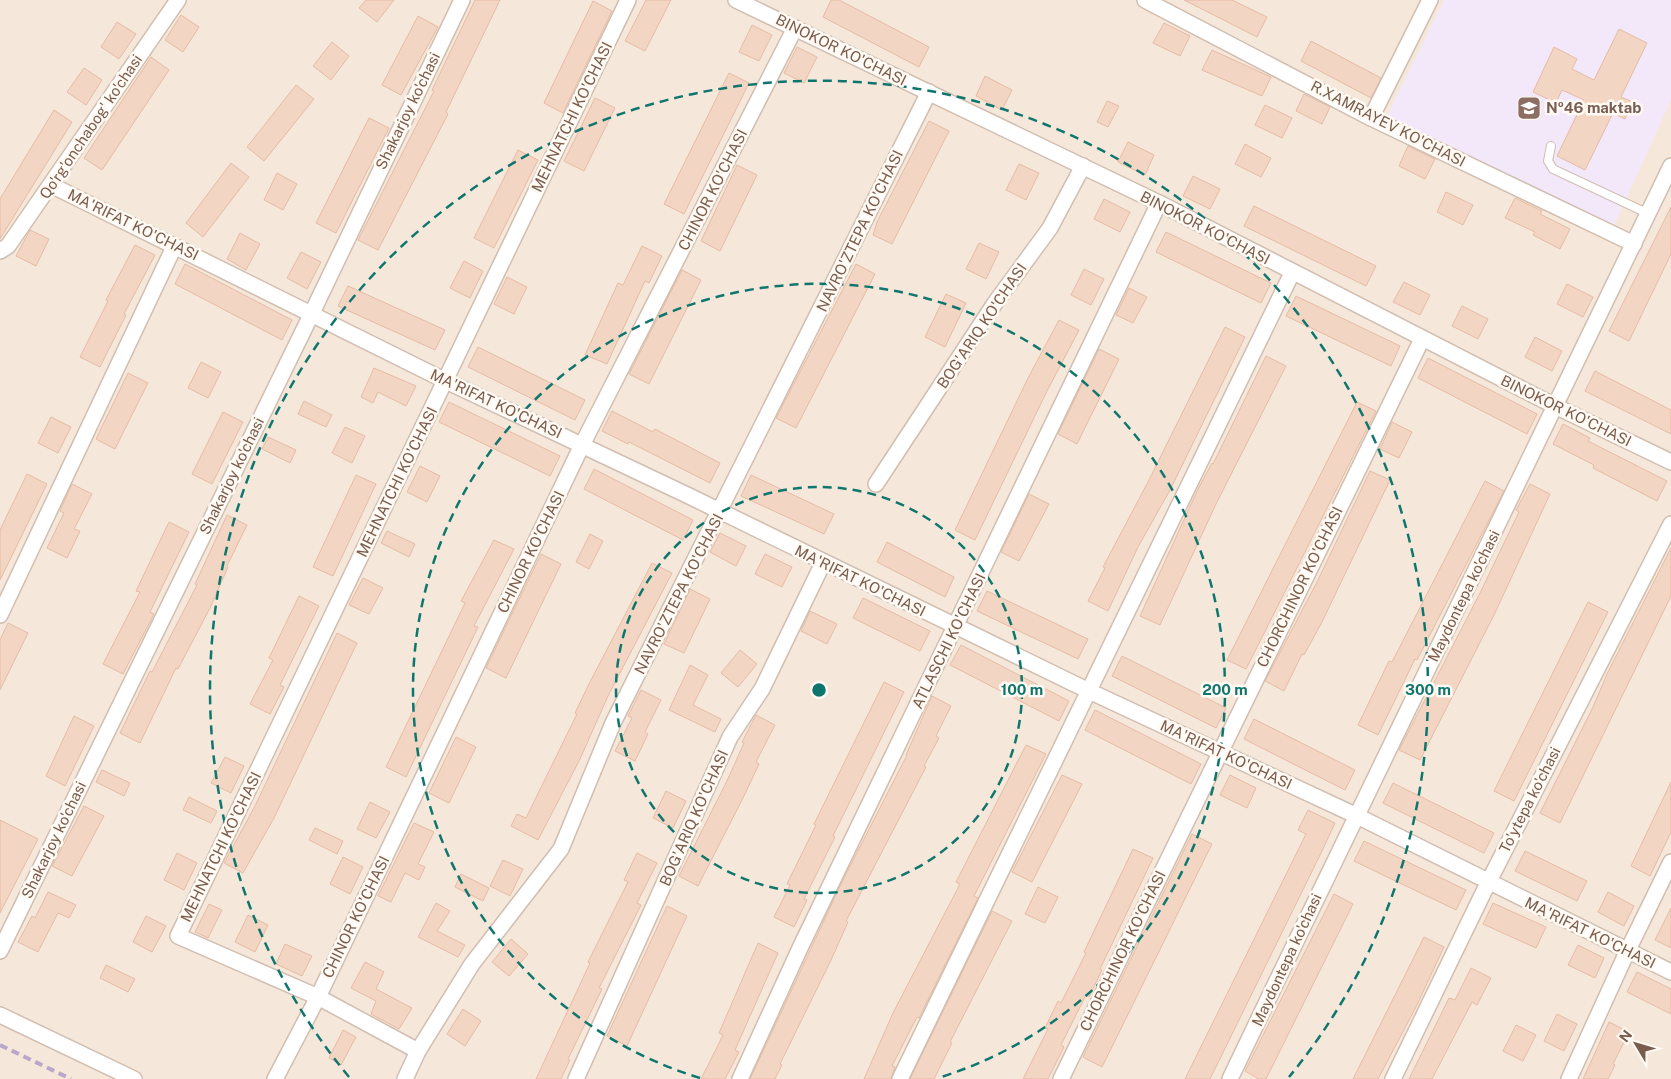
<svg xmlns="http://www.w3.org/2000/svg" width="1671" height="1079" font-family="'Public Sans',sans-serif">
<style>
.residential{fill:#f5e8da}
.education{fill:#f3e8fa}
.building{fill:#f3d5c3;stroke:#e6bba3}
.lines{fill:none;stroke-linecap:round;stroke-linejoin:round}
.lane-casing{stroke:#d1beb0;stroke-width:10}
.street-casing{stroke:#d1beb0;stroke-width:18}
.lane{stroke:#fff;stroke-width:8}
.street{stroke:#fff;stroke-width:15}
.rail{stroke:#b9a8c9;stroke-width:4;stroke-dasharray:8 5;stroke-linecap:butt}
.ring{fill:none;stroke:#0f766e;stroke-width:2.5;stroke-dasharray:9 6}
.labels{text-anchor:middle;stroke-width:5;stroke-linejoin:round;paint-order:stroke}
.street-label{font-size:15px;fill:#7a5c4d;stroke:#fffaf3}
.education-label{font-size:15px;font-weight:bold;fill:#785e54;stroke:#fffaf3;text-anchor:start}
.centre{fill:#0f766e;stroke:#fffaf3;stroke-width:2.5}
.ring-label{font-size:15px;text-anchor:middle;font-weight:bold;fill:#0f766e;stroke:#fffaf3;stroke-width:5;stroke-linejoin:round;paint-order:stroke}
</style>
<rect width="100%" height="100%" fill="#fdf6ec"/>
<rect class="residential" x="0" y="0" width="1671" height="1079"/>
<path class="education" d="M1444,0H1671V100L1613,228L1387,116Z"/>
<g class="building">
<path d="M366,0H394L377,22L359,8Z"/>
<path d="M475,0H500L446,112L448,114L378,250L358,240L434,91L432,90Z"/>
<path d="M646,0H671L645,51L625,41Z"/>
<path d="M831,0H839L929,47L919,67L823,17Z"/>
<path d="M1184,0H1232L1267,17L1257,37Z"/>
<path d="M593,1L612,11L563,113L544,103Z"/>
<path d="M181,15L199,27L183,52L165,40Z"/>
<path d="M418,16L438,27L401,95L382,85Z"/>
<path d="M117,22L136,34L119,59L101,47Z"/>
<path d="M1164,23L1190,36L1180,56L1153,43Z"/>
<path d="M752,25L772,35L759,61L739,52Z"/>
<path d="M1619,29L1647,43L1621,97L1633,102L1625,119L1613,113L1585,170L1557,156L1584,100L1562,90L1556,103L1533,92L1554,47L1577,59L1572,69L1594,80Z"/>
<path d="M1311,41L1381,78L1371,98L1301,61Z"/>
<path d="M332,42L349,56L331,80L313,66Z"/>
<path d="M797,47L817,57L804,83L784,73Z"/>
<path d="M1212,50L1271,77L1262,96L1202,70Z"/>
<path d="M151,57L169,70L102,170L84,158Z"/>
<path d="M84,68L102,80L86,105L67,92Z"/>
<path d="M729,73L749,83L684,214L664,204Z"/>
<path d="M985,76L1012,90L1002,110L976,96Z"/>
<path d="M296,85L314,99L264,161L247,147Z"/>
<path d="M1304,94L1330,107L1322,124L1296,111Z"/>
<path d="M595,98L615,108L584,171L564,161Z"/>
<path d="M1107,101L1119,106L1108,127L1097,122Z"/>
<path d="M1265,105L1292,118L1282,138L1255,125Z"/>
<path d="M54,110L72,122L0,239V199Z"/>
<path d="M369,118L389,128L336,233L316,223Z"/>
<path d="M929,121L949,131L892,244L873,235L877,222Z"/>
<path d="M1128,142L1154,155L1145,175L1118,162Z"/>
<path d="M1245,144L1271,158L1261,177L1235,164Z"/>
<path d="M1408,146L1435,159L1425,179L1399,166Z"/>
<path d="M518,150L538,160L494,248L474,238Z"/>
<path d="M231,163L249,177L203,237L186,223Z"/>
<path d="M1019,164L1039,173L1026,200L1006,190Z"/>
<path d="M737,165L757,175L720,251L701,241Z"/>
<path d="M277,173L297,184L283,210L264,200Z"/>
<path d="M1193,176L1220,189L1210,209L1183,196Z"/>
<path d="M1446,192L1473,205L1463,225L1437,212Z"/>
<path d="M1515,198L1542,211L1540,214L1570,229L1560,249L1533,235L1535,232L1505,218Z"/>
<path d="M1104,199L1130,212L1120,232L1094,219Z"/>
<path d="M1254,206L1376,266L1366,286L1244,226Z"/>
<path d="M1671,207V254L1629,341L1609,331Z"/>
<path d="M30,230L49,239L36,266L16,256Z"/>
<path d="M1166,232L1271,283L1261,303L1156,252Z"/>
<path d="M240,233L260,244L246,270L227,259Z"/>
<path d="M979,243L999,252L986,279L966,269Z"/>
<path d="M135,245L155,255L124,314L126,315L100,367L80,357L108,301L106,300Z"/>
<path d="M642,246L662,256L649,283L645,281L607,364L585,355L618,283L623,285Z"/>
<path d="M301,252L321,262L307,289L287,278Z"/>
<path d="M464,261L483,271L470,298L450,288Z"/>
<path d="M185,264L292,320L282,340L175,284Z"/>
<path d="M856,264L875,274L796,428L776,418Z"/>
<path d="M1084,269L1104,279L1091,305L1071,295Z"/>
<path d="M682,270L701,280L649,384L629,374Z"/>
<path d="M507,277L527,287L514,314L494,304Z"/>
<path d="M1404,282L1430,295L1420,315L1393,302Z"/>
<path d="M1567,284L1593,297L1583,317L1557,304Z"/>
<path d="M348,286L445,330L435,350L338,306Z"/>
<path d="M1129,288L1147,297L1133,323L1116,315Z"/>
<path d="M946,294L966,303L945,347L925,337Z"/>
<path d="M1296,296L1400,346L1391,366L1286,316Z"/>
<path d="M1462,306L1488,319L1478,339L1452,326Z"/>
<path d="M1059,320L1079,330L1047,391L975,540L955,530L1028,378Z"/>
<path d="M1225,327L1245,337L1170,490L1138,547L1108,611L1088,601L1105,568L1103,567L1148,482Z"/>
<path d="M1535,337L1562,351L1552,371L1525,357Z"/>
<path d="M478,347L585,400L575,420L468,367Z"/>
<path d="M1099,349L1119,359L1077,444L1058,434Z"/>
<path d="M1266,356L1286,366L1216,504L1160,625L1140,616L1198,489L1212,463L1213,464Z"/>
<path d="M1428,358L1537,414L1527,434L1418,378Z"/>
<path d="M201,362L221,372L208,398L188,388Z"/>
<path d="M374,368L416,386L406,406L378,392L373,403L361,397Z"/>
<path d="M1595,371L1671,410V434L1585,391Z"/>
<path d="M128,373L148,383L115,449L96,439Z"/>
<path d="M304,401L332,415L326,427L298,414Z"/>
<path d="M449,402L560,456L550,476L439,422Z"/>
<path d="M1357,402L1376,411L1246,669L1227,660Z"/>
<path d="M612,411L653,432L655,429L720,463L710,483L629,442L628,444L602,431Z"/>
<path d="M223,412L243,422L212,484L192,474Z"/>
<path d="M51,417L71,427L58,453L38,443Z"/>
<path d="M1392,422L1412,432L1399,458L1380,449Z"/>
<path d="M1563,424L1590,438L1588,441L1667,481L1657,501L1593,468L1594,465L1553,444Z"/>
<path d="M345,427L365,436L352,463L332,453Z"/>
<path d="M268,437L296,450L290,463L262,449Z"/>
<path d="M420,466L440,476L427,502L407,492Z"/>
<path d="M594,469L693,520L683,540L584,489Z"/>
<path d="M1370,471L1390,480L1322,622L1304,655L1302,654L1284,691L1265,681L1318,580Z"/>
<path d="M27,474L47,484L0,580V530Z"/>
<path d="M356,475L376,484L333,576L313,567Z"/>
<path d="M751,475L834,514L824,534L741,496Z"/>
<path d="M1485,481L1504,491L1417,660L1415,659L1378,735L1358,725L1389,661L1392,662Z"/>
<path d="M72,484L92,494L74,529L80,531L67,558L47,548L64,513L60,511Z"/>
<path d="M1530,484L1550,494L1495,613L1420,760L1399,750L1480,593L1519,512L1516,510Z"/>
<path d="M1029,494L1049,504L1019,561L1001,552Z"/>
<path d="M227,515L247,525L227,566L228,567L210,608L178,669L176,668L140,743L120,733L150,671L152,672L197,585L195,584Z"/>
<path d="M169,522L189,532L150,612L154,614L123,674L103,664L140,592L136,591Z"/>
<path d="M387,531L415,544L409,557L381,543Z"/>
<path d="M720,533L746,546L736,566L710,552Z"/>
<path d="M590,534L603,541L589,569L576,562Z"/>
<path d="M494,540L514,549L474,626L478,627L406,777L386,767L465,603L461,601Z"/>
<path d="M887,542L954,577L945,597L877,562Z"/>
<path d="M1671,548V596L1560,823L1540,813L1593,707L1608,672Z"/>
<path d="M541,554L561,564L506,678L486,668Z"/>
<path d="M765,554L792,567L782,587L755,574Z"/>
<path d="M652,563L672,573L608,696L580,759L538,840L511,826L517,814L526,818L577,714L575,713L589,684Z"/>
<path d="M363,578L383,588L369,614L349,605Z"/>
<path d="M690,589L710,599L684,653L664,644Z"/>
<path d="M987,591L1088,639L1078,659L977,611Z"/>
<path d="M299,596L319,606L280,685L284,687L270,714L250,704L273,660L269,658Z"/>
<path d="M863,598L930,631L920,651L853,618Z"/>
<path d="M1588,602L1608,612L1514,801L1494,791Z"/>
<path d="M810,611L837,624L827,644L801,631Z"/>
<path d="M8,623L28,633L0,690V640Z"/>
<path d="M337,633L357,643L274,818L243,873L224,863L255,806Z"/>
<path d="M961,645L1069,701L1059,721L950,665Z"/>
<path d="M740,650L757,664L738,687L721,673Z"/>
<path d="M1122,656L1226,708L1216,728L1112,676Z"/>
<path d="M690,665L708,675L693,705L721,719L715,732L669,710Z"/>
<path d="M884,682L904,692L833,836L835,837L804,899L807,900L794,927L774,917L790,885L787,884L816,825L814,824Z"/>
<path d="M641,690L661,700L645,732L648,734L635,761L615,751L632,718L628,716Z"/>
<path d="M932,696L951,706L936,736L939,738L924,766L926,767L846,921L848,922L832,958L780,1064L782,1065L775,1079H750L842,882L907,755H906Z"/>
<path d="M1095,710L1201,764L1191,784L1085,730Z"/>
<path d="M756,715L775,725L756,762L759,764L744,796L698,886L679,876L727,781L744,743L742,742Z"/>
<path d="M74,716L94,726L65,786L46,776Z"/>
<path d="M1254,719L1355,770L1345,790L1244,739Z"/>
<path d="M456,737L476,747L449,803L429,793Z"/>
<path d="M1026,745L1046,754L974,896L978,898L919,1018L917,1017L892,1066L895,1067L891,1079H864L893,1013L960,884L956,882Z"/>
<path d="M225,757L244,766L231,793L211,783Z"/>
<path d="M102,770L130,783L124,796L96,782Z"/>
<path d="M1062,775L1082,784L1032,882L1012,872Z"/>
<path d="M1230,775L1256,788L1247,808L1220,795Z"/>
<path d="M1671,782V832L1650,876L1631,866Z"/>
<path d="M1393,783L1494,833L1484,853L1383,803Z"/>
<path d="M666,791L686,801L673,828L653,818Z"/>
<path d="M189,797L217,811L211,823L183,810Z"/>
<path d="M370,802L390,812L376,838L357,829Z"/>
<path d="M84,806L104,816L72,876L52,866Z"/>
<path d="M1308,810L1335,823L1322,851L1210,1079H1185L1306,834L1298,830Z"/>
<path d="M0,820L38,839L0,913Z"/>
<path d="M414,823L434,832L418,864L425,867L419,880L405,873L391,902L378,896Z"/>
<path d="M315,828L343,841L337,854L309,840Z"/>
<path d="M1192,834L1212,844L1102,1067L1083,1057Z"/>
<path d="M1364,841L1466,890L1456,910L1354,861Z"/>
<path d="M1133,849L1153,858L1100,969L1102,970L1089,997L1086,995L1061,1045L1064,1047L1048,1079H1023L1048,1029L1045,1028L1058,1001L1061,1003L1086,953L1084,952Z"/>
<path d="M1525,851L1587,881L1577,901L1515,871Z"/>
<path d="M177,853L197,863L184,890L164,880Z"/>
<path d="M637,853L657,863L637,903L641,905L599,988L602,989L568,1059L570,1060L561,1079H536L590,963L588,962L628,882L624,880Z"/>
<path d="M343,857L363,867L350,894L330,884Z"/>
<path d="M503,860L523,869L510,896L490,886Z"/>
<path d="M461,874L489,888L483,901L455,887Z"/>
<path d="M1038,887L1058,897L1045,923L1025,914Z"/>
<path d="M48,892L76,905L69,918L58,913L38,952L18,942L32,916L35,918Z"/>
<path d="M1608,892L1634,906L1624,926L1598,912Z"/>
<path d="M1334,894L1353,904L1266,1079H1259L1245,1071Z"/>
<path d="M436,903L450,911L437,931L465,945L458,957L418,937Z"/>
<path d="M1493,903L1546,927L1536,948L1483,924Z"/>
<path d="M209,904L222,910L208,938L195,932Z"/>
<path d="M667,906L687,916L627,1046L607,1036Z"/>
<path d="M1671,908V948L1655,940Z"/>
<path d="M992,911L1012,921L950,1042L952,1043L934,1079H910Z"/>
<path d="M248,915L268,925L255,952L235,942Z"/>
<path d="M146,916L166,926L152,952L133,942Z"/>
<path d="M1424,937L1444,947L1416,1007L1378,1079H1353Z"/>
<path d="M511,939L528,954L509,976L492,962Z"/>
<path d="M758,943L778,953L735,1050L739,1052L725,1079H701L723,1035L719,1033Z"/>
<path d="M285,944L312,956L302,976L276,964Z"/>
<path d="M1578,945L1604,958L1595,978L1568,965Z"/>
<path d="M365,962L384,972L376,989L412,1008L399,1029L371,1014L376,1001L351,988Z"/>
<path d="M106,965L135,979L128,992L100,978Z"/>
<path d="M1471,968L1491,978L1477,1005L1472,1002L1432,1079H1409L1449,998L1455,1000Z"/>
<path d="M1637,972L1671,989V1014L1627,992Z"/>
<path d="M463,1009L481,1021L465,1046L447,1034Z"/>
<path d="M1557,1014L1577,1024L1564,1051L1544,1041Z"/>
<path d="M1609,1022L1629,1032L1613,1064L1615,1065L1608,1079H1583Z"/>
<path d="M1516,1025L1536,1035L1523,1061L1503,1051Z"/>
<path d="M343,1030L356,1037L341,1065L329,1058Z"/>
</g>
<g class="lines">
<g class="lane-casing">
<path id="lane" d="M1551,146L1548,161L1553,169L1649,214"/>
</g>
<g class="street-casing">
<g id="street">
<path d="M736,0L1159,203L1557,407L1671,462"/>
<path d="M1145,0L1371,118L1634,244"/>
<path d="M1371,118L1430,0"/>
<path d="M51,185L446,381L687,495L1089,691L1355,815L1671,972"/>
<path d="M0,251L8,246L178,0"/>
<path d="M876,484L995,303L1050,228L1083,166"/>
<path d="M0,615L174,247"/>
<path d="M0,951L311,315L462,0"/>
<path d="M0,1015L134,1079"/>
<path d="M418,1051L318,997L178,936L628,0"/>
<path d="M275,1079L318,997L582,445L795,28"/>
<path d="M405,1079L418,1051L472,964L561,849L613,723L929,92"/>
<path d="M576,1079L730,737L762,689L823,563"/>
<path d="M740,1079L800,948L1159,203"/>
<path d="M900,1079L1292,273"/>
<path d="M1061,1079L1422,339"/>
<path d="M1230,1079C1375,774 1526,472 1671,166"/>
<path d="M1393,1079L1488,883L1671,524"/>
<path d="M1569,1079L1627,952L1671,862"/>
</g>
</g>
<use href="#lane" class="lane"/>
<use href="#street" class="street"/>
<path class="rail" d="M0,1045L71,1079"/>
</g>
<g class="ring">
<circle cx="819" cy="690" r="203"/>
<path d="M700 1078A406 406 0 1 1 938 1078"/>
<path d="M349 1077A609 609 0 1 1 1289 1077"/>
</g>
<defs>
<g id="school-square" transform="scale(1.25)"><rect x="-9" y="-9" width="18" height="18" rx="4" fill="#8d6e63" stroke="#fffaf3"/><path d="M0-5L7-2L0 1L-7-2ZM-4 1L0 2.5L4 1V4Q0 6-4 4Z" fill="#fff"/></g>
</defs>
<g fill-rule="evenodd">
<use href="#school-square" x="1529" y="108"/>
</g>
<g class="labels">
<g class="street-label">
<text transform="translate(841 50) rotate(26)" y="5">BINOKOR KO'CHASI</text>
<text transform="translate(408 111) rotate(-64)" y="5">Shakarjoy ko'chasi</text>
<text transform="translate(572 117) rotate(-64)" y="5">MEHNATCHI KO'CHASI</text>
<text transform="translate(1388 124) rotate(27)" y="5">R.XAMRAYEV KO'CHASI</text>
<text transform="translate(91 127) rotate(-56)" y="5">Qo'rg'onchabog' ko'chasi</text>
<text transform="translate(713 190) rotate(-63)" y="5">CHINOR KO'CHASI</text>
<text transform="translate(133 225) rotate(26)" y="5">MA'RIFAT KO'CHASI</text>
<text transform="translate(1205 228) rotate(27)" y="5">BINOKOR KO'CHASI</text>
<text transform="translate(860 231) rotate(-64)" y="5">NAVRO'ZTEPA KO'CHASI</text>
<text transform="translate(982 326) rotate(-56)" y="5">BOG'ARIQ KO'CHASI</text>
<text transform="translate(496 404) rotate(25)" y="5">MA'RIFAT KO'CHASI</text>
<text transform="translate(1566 411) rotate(26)" y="5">BINOKOR KO'CHASI</text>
<text transform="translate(232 476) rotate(-64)" y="5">Shakarjoy ko'chasi</text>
<text transform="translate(397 482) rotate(-64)" y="5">MEHNATCHI KO'CHASI</text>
<text transform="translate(531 552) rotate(-64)" y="5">CHINOR KO'CHASI</text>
<text transform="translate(860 581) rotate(26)" y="5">MA'RIFAT KO'CHASI</text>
<text transform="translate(1300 587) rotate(-64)" y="5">CHORCHINOR KO'CHASI</text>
<text transform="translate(679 594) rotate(-63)" y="5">NAVRO'ZTEPA KO'CHASI</text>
<text transform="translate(1464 596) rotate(-64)" y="5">Maydontepa ko'chasi</text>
<text transform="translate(949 641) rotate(-64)" y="5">ATLASCHI KO'CHASI</text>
<text transform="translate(1226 755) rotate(25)" y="5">MA'RIFAT KO'CHASI</text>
<text transform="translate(1530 800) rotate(-63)" y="5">To'ytepa ko'chasi</text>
<text transform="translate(694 818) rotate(-66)" y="5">BOG'ARIQ KO'CHASI</text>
<text transform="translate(54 840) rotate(-64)" y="5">Shakarjoy ko'chasi</text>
<text transform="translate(221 847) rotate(-64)" y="5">MEHNATCHI KO'CHASI</text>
<text transform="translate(356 917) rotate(-64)" y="5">CHINOR KO'CHASI</text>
<text transform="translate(1590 933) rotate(26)" y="5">MA'RIFAT KO'CHASI</text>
<text transform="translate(1123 951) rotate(-64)" y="5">CHORCHINOR KO'CHASI</text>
<text transform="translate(1287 960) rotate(-65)" y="5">Maydontepa ko'chasi</text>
</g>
<g class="education-label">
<text x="1546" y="113">№46 maktab</text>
</g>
</g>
<circle cx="819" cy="690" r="8" class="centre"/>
<g class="ring-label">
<text x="1022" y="695">100 m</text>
<text x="1225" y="695">200 m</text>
<text x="1428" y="695">300 m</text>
</g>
<g transform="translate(1636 1044) rotate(308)" stroke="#fffaf3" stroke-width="4" paint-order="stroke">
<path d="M0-4L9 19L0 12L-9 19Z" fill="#7a5c4d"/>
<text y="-8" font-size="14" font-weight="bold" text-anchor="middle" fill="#7a5c4d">N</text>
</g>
</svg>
